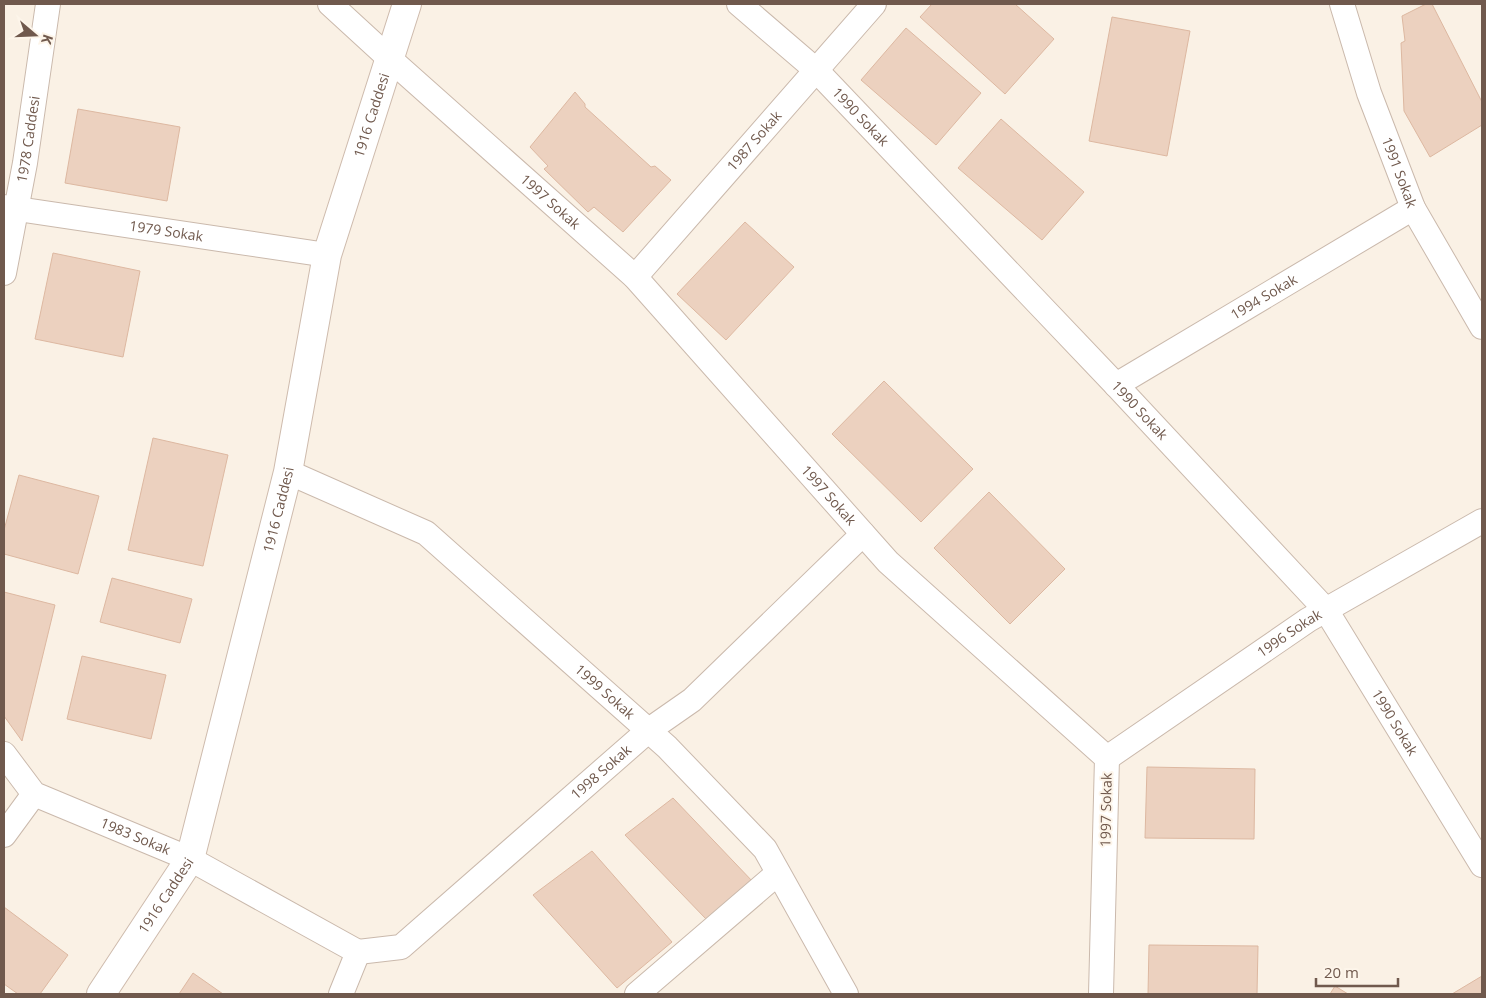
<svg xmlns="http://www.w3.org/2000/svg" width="1486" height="998" font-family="'Open Sans',sans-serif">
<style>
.building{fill:#ecd1bf;stroke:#ddb8a1}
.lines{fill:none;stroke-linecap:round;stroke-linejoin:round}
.street-casing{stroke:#cab9ac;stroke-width:26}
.secondary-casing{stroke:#cebbad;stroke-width:30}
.street{stroke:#fff;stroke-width:24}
.secondary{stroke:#fff;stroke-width:28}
.labels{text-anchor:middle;stroke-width:4;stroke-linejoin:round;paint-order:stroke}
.street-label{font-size:14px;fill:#70594d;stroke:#fdf5ea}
</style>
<rect width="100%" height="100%" fill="#faf1e5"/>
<g class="building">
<path d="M932,4H1015L1054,39L1005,94L920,17Z"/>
<path d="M1426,4H1432L1482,102V125L1430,157L1404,111L1401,43L1405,41L1402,16Z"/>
<path d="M1112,17L1190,31L1167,156L1089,141Z"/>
<path d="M906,28L981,93L936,145L861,80Z"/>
<path d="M575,92L585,104V107L651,167L655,166L671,180L623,232L594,207L588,212L544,169L548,166L530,147Z"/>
<path d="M78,109L180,127L167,201L65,183Z"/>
<path d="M1001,119L1084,192L1042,240L958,168Z"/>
<path d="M745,222L794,267L726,340L677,294Z"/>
<path d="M53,253L140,271L123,357L35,339Z"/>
<path d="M884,381L973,469L921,522L832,434Z"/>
<path d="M153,438L228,455L203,566L128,550Z"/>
<path d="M19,475L99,496L78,574L4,554V530Z"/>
<path d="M989,492L1065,569L1010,624L934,548Z"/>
<path d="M112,578L192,599L180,643L100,622Z"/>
<path d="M4,592L55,605L22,741L4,716Z"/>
<path d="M82,656L166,675L151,739L67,719Z"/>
<path d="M1147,767L1255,769L1254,839L1145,838Z"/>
<path d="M673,798L754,883L706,919L625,835Z"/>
<path d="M592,851L672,942L617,988L533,895Z"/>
<path d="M4,907L68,955L40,994H18L4,984Z"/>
<path d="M1149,945L1258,946L1257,994H1148Z"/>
<path d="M193,973L223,994H179Z"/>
<path d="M1482,976V994H1452Z"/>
<path d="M1335,986L1348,994H1330Z"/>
</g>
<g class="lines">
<g class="street-casing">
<g id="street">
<path id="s1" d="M330,4L390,59L635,277L888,562L1107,758L1101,994"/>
<path id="s2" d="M739,4L816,70L1116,385L1326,610L1482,865"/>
<path id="s3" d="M1342,4L1369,93L1413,208L1482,327"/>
<path id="s4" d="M4,207L327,255"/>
<path id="s5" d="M4,273L25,163L48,4"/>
<path id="s6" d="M635,277L874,4"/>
<path id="s7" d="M1116,385L1413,208"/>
<path id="s8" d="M288,472L426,533L667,747L765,849L846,994"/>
<path id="s9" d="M4,754L34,794L190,859L358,952"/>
<path id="s10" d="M1107,758L1308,620L1482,521"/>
<path d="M4,835L34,794"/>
<path id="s11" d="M358,952L401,947L649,730L692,700L863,534"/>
<path d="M341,994L358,952"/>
<path d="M637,994L778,873"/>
</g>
</g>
<g class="secondary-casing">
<g id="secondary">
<path id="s12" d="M101,994L190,859L288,472L327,255L407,4"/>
</g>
</g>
<use href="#street" class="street"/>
<use href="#secondary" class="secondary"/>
</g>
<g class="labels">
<g class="street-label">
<text dy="5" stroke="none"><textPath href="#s12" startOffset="928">1916 Caddesi</textPath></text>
<text dy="5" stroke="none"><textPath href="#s2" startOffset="166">1990 Sokak</textPath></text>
<text dy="5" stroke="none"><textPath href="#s5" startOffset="136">1978 Caddesi</textPath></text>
<text dy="5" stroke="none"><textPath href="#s6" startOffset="181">1987 Sokak</textPath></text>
<text dy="5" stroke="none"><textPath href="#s3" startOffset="178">1991 Sokak</textPath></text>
<text dy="5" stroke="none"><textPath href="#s1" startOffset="296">1997 Sokak</textPath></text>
<text dy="5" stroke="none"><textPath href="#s4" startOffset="164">1979 Sokak</textPath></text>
<text dy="5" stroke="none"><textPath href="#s7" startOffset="172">1994 Sokak</textPath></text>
<text dy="5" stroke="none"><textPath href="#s2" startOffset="571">1990 Sokak</textPath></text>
<text dy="5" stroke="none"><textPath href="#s1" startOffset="701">1997 Sokak</textPath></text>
<text dy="5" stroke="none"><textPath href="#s12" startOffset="522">1916 Caddesi</textPath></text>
<text dy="5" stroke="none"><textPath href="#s10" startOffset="221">1996 Sokak</textPath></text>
<text dy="5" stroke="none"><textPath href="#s8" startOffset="390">1999 Sokak</textPath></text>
<text dy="5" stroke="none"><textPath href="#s2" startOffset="976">1990 Sokak</textPath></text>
<text dy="5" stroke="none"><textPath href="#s11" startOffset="309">1998 Sokak</textPath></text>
<text transform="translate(1106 810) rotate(-89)" y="5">1997 Sokak</text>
<text dy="5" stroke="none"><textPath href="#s9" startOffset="160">1983 Sokak</textPath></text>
<text dy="5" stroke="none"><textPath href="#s12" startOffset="118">1916 Caddesi</textPath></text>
</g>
</g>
<rect width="1486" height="998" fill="none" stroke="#70594d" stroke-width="10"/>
<g transform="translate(35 35) rotate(109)" stroke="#fdf5ea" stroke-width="4" paint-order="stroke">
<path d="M0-4L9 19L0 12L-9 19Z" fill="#70594d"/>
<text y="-8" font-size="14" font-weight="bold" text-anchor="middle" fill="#70594d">K</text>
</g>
<path d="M1316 978v8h82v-8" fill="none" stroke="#70594d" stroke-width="2.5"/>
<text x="1324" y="978" font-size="15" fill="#70594d" stroke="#fdf5ea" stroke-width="4" paint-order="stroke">20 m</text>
</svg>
